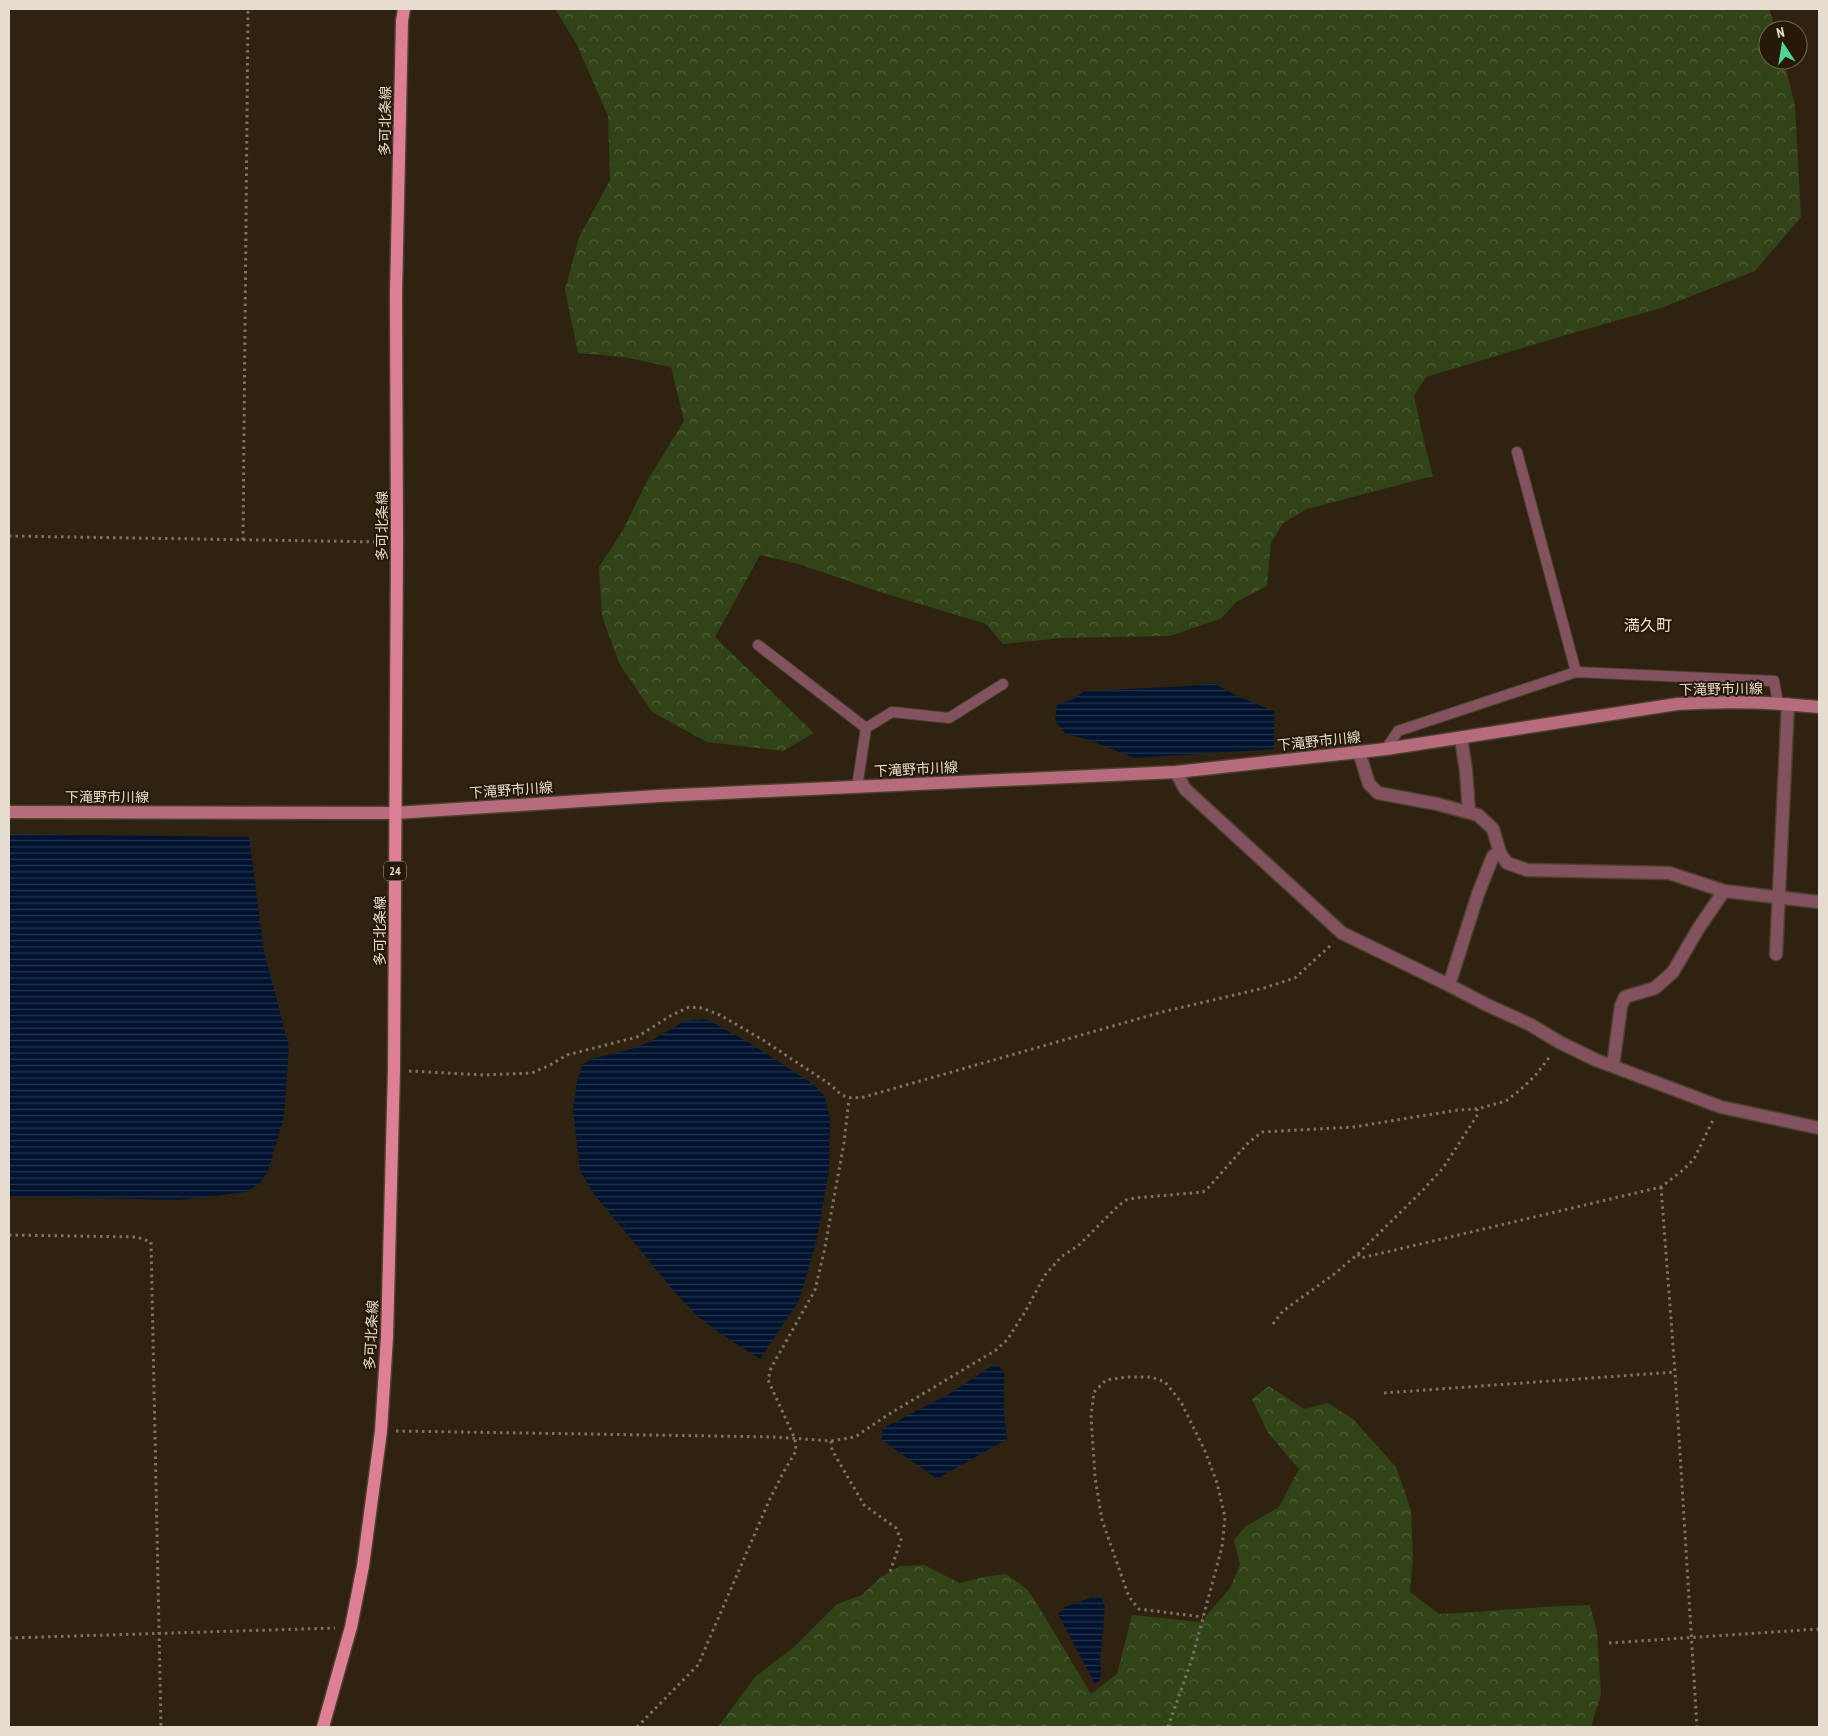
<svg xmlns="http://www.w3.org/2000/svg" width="1828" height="1736" font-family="'PT Sans Narrow','Noto Sans JP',sans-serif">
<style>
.forest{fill:url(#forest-crowns)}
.water{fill:url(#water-rules)}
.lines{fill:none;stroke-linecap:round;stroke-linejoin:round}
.service-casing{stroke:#4d402f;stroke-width:12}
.minor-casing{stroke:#4d402f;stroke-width:15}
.secondary-casing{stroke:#4d402f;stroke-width:15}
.primary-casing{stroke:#4d402f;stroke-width:15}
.path{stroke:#7e7363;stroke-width:3;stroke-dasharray:2.5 4;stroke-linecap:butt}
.service{stroke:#82535e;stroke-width:10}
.minor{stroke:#82535e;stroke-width:12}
.secondary{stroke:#b76c7e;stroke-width:12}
.primary{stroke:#df7f96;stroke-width:12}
.labels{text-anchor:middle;stroke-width:4;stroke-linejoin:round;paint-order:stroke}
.shield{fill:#261907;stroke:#aca294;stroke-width:1}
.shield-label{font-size:12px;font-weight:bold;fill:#e6ddd1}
.street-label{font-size:14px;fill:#e6ddd1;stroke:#261907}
.quarter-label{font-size:16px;fill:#f2dfc8;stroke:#261907}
</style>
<defs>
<pattern id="forest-crowns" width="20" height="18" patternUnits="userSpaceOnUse" patternTransform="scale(1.25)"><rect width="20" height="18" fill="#304417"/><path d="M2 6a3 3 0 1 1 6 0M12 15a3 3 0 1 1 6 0" fill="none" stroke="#4e5f38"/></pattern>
<pattern id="water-rules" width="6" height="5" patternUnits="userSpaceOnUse" patternTransform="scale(1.25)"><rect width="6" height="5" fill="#00132f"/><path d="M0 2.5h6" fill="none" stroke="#25354c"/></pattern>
</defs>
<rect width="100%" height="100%" fill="#302210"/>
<g class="forest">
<path d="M555,9H1769L1776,30H1768V60H1784L1795,106L1801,217L1755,271L1661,308L1566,335L1426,377L1414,396L1426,450L1433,476L1307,509L1283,523L1271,543L1267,586L1236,602L1222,618L1170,636L1061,638L1003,644L986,624L880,592L802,565L760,555L715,637L814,733L783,751L707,742L652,712L619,663L602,616L599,567L623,530L647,481L684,421L671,367L623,357L578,353L565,290L579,237L610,180L608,116L577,45Z"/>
<path d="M1269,1386L1304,1409L1328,1403L1353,1419L1396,1467L1411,1510L1413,1558L1410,1592L1439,1614C1489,1612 1539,1606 1590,1605L1597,1632L1601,1694L1591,1727H718L756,1676L794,1647L837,1604L862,1595L881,1577L900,1566L924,1565L960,1583L983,1577L1006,1574L1027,1589L1036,1602L1091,1694L1117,1674L1132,1615L1201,1622L1230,1588L1240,1565L1234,1540L1245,1527L1279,1507L1299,1469L1268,1433L1252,1399Z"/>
</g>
<g class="water">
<path d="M1213,683L1239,697L1274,711V749L1135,758L1086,739L1066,734L1055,721L1057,705L1073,699L1085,691L1189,686Z"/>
<path d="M9,834L249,837L264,952L289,1046L284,1116L268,1172L259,1184L246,1192L179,1200L9,1196Z"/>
<path d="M706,1019L748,1042L814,1085L825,1097L830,1120L829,1170L818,1233L807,1274L798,1302L760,1359L718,1332L696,1315L674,1291L594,1194L580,1171L573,1110L577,1082L582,1065L591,1059L632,1049L647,1043L685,1021Z"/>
<path d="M995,1364L1004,1371V1414L1007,1439L937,1479L882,1440V1429L949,1394Z"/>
<path d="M1096,1596L1101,1597L1105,1607L1100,1659L1101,1672L1099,1681L1095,1684L1058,1614L1065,1607Z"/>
</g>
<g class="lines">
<g class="service-casing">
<g id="service">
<path d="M1517,452L1576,672"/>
<path d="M758,645L866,728L857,787"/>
<path d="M866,728L892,712L949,718L1003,684"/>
<path d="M1386,749L1398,731L1576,672L1774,681L1778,703"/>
</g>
</g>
<g class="minor-casing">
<g id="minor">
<path d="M1461,738L1466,771L1469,812"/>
<path d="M1359,752L1369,784L1378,793L1437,804L1478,815L1493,829L1500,853L1507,863L1527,870L1669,873L1724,891L1819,902"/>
<path d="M1176,772L1185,789L1342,933L1449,985L1485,1004L1531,1025L1559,1042L1596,1060L1721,1107L1819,1128"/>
<path d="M1776,954L1788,704"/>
<path d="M1449,985L1478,894L1493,856L1500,853"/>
<path d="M1613,1066L1621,1006L1625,997L1655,988L1673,972L1698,929L1724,891"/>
</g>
</g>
<g class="secondary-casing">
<path id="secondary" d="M9,812L395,813L658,796L1176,772L1386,749L1677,704C1725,701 1772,702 1819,707"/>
</g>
<g class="primary-casing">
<path id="primary" d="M323,1727L351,1627L363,1566L381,1431L387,1337L394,1069L397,542L396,294L402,21L404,9"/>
</g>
<g class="path">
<path d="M9,536L383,542"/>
<path d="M243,540L248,9"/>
<path d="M409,1071L484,1075L532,1073L550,1065L567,1055L637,1037L670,1016L689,1007L702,1008L720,1015L763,1040L831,1085C844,1098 847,1099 864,1097L1162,1012L1264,988L1295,978L1332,944"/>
<path d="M1661,1187L1675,1372L1697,1727"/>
<path d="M9,1235L137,1237L151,1242L161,1727"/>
<path d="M1358,1254L1361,1258L1661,1187L1683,1170L1694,1159L1713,1120"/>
<path d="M1273,1324L1283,1311L1333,1275L1358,1254L1423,1190L1443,1168L1478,1114L1477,1109"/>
<path d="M1384,1393L1675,1372"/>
<path d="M396,1431L776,1437L831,1441L855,1437L886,1416L996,1350L1007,1340L1025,1312L1045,1275L1062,1256L1078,1246L1118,1206L1126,1200L1135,1198L1203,1192L1208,1188L1248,1143L1262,1132L1354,1127L1458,1110L1477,1109L1506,1101L1520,1090L1535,1076L1551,1055"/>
<path d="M831,1441L832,1450L864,1505L896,1528L901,1540L889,1575"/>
<path d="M9,1638L335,1628"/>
<path d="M1609,1643L1819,1629"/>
<path d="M637,1727L698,1665L769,1501L783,1473L796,1451L795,1439L768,1380L771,1368L815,1290L824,1252L844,1143L849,1099"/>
<path d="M1168,1727L1192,1659L1222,1547L1225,1517L1217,1483L1205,1451L1181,1402L1165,1382L1151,1377H1126L1106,1380L1094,1392L1091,1416L1095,1477L1102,1520L1129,1597L1139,1609L1203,1617"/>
</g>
<use href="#service" class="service"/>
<use href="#minor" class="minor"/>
<use href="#secondary" class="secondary"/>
<use href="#primary" class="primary"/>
</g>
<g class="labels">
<rect class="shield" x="384" y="861.5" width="22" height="19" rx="4"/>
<g class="shield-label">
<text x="395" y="875">24</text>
</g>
<g class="street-label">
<text transform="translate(385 121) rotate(-89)" y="5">多可北条線</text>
<text transform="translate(382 526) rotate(-90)" y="5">多可北条線</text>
<text transform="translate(1721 689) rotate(-1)" y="5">下滝野市川線</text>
<text transform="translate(1319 741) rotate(-6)" y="5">下滝野市川線</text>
<text transform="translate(916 769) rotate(-3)" y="5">下滝野市川線</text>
<text transform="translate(511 790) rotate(-4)" y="5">下滝野市川線</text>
<text x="107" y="802">下滝野市川線</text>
<text transform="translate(380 931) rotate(-90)" y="5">多可北条線</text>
<text transform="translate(371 1335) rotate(-87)" y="5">多可北条線</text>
</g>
<g class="quarter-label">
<text x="1648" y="631">満久町</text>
</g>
</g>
<rect width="1828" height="1736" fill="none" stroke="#e6ddd1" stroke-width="20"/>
<g transform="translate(1783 45) rotate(348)"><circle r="24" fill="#261907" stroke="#736758"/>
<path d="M0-4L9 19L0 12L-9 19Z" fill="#50d398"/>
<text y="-8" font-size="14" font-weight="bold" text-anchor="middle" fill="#e6ddd1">N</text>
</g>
</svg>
